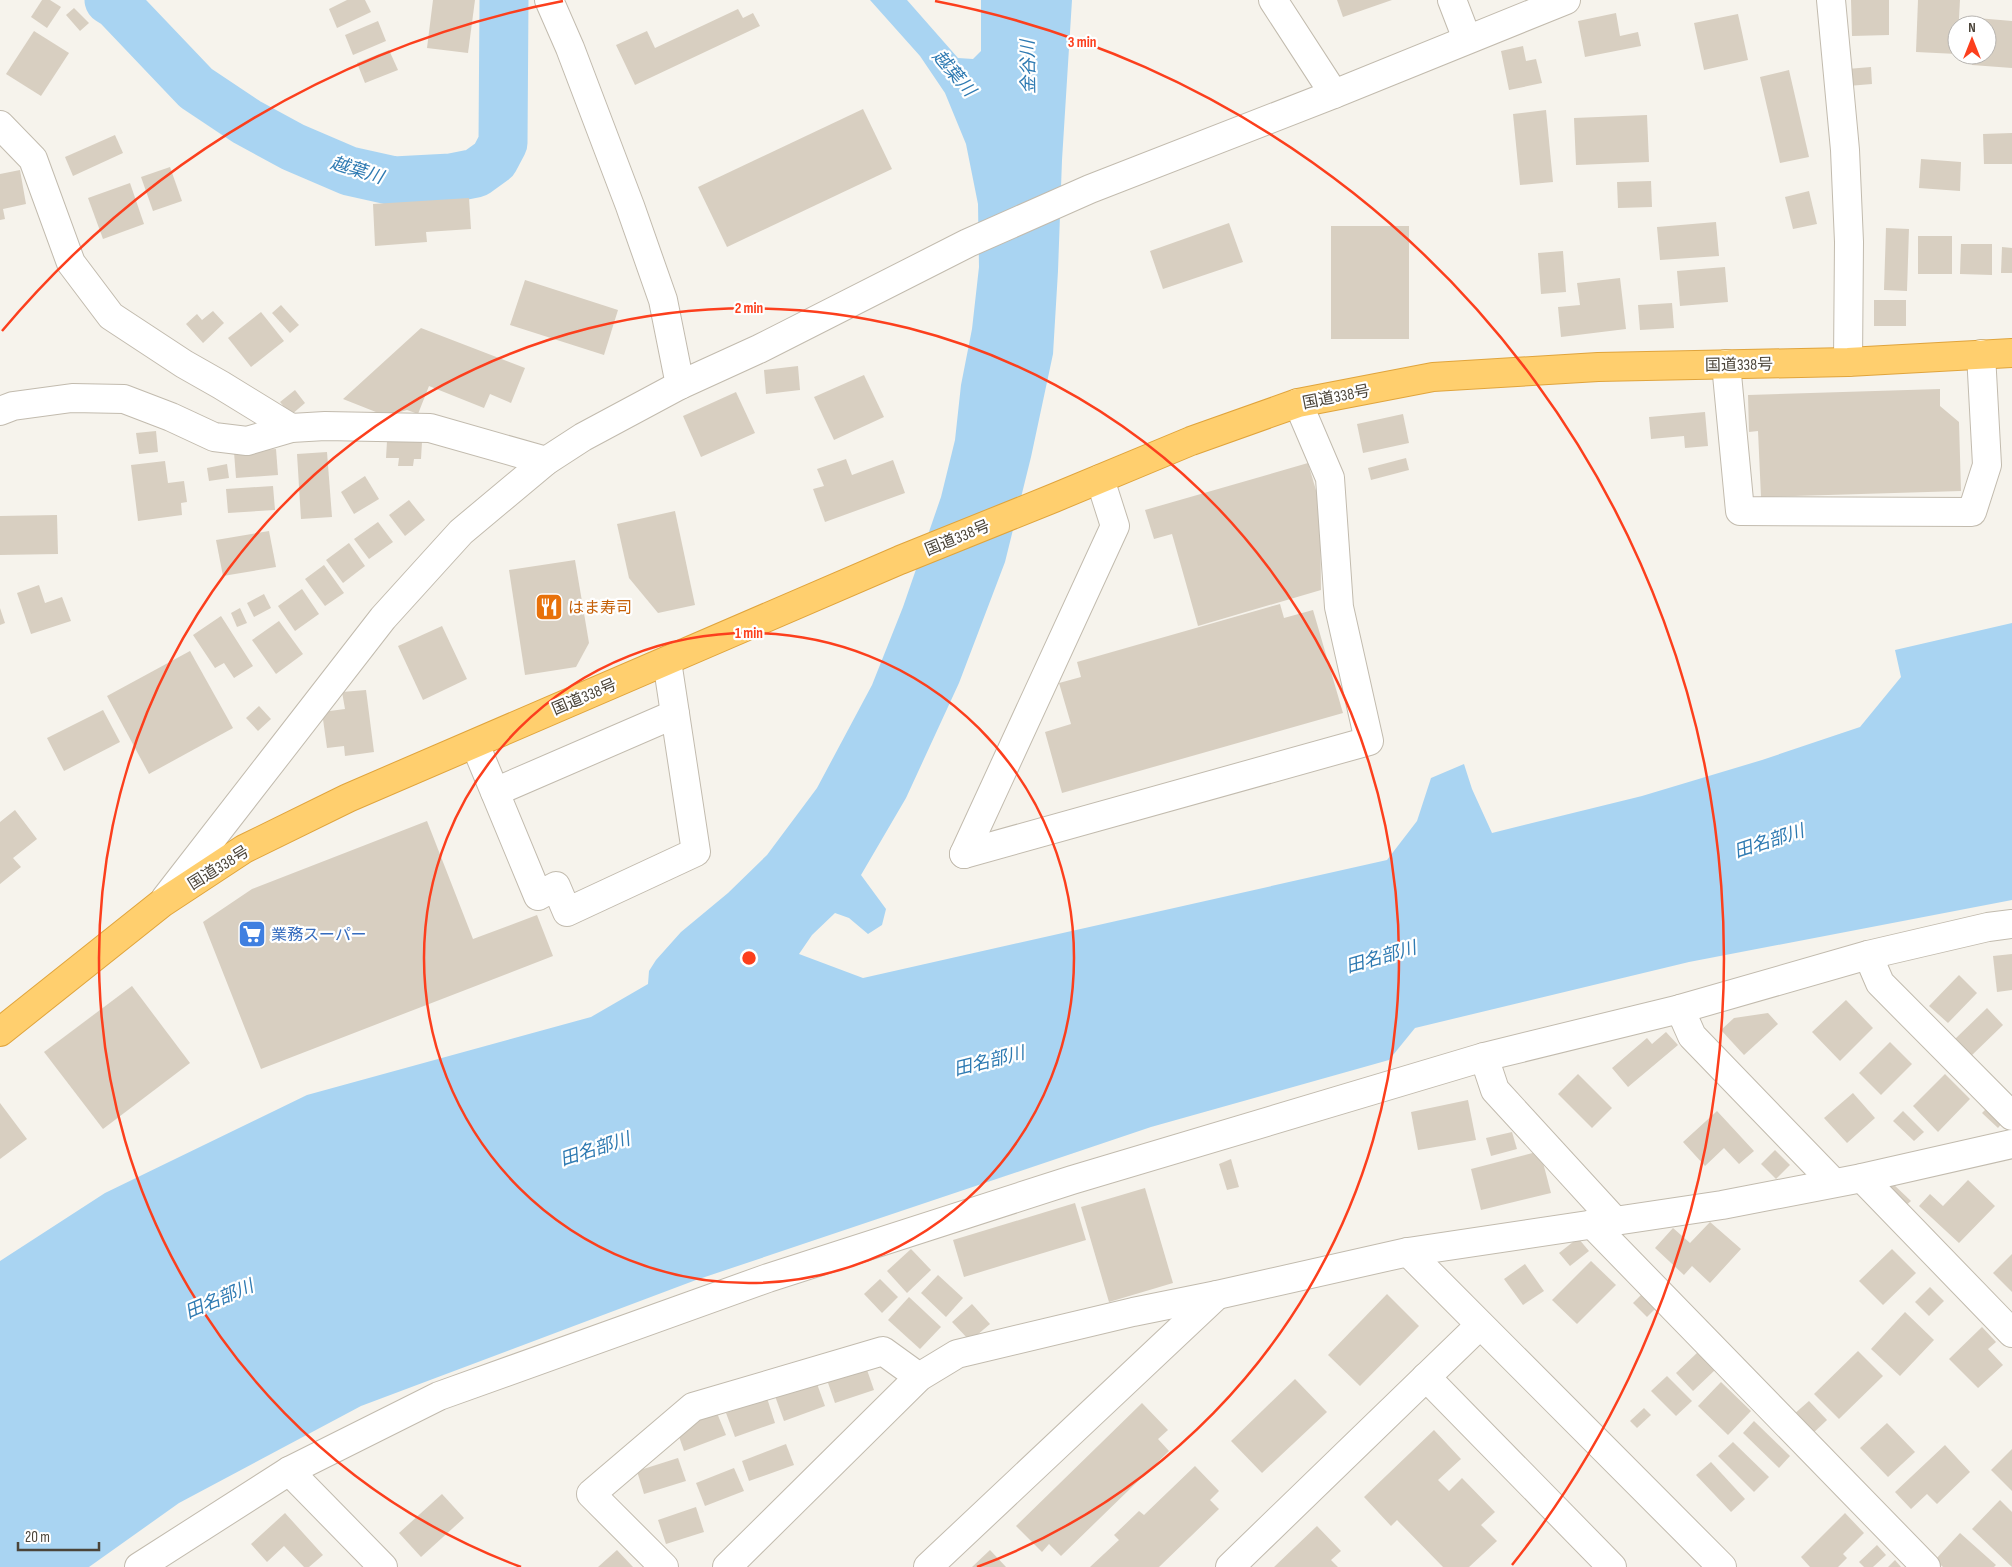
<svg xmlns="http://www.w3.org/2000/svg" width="2012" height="1567" font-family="'Sofia Sans Condensed','Noto Sans JP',sans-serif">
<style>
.water{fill:#a9d4f2}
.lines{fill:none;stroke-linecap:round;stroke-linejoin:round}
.river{stroke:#a9d4f2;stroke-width:49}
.building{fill:#d8cfc1}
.minor-casing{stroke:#c2bbae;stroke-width:30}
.highway-casing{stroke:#e0a43c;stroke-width:30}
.minor{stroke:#fff;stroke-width:28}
.highway{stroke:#ffcf6e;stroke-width:28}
.ring{fill:none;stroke:#fc3f1d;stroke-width:2.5}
.labels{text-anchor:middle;stroke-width:4.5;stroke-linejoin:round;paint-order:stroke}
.street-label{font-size:16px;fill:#4b4439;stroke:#fff}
.food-label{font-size:16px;fill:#c56008;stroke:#fff;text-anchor:start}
.shop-label{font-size:16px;fill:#366cbe;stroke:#fff;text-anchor:start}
.water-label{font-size:18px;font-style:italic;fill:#2e7ab2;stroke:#fff}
.centre{fill:#fc3f1d;stroke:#fff;stroke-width:2.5}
.ring-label{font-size:15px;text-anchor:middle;font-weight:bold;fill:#fc3f1d;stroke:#fff;stroke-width:4.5;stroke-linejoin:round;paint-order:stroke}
</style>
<rect width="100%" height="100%" fill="#f6f3ec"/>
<path class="water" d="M870,0H907L958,58L973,59L981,51V0H1072L1062,160L1058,271L1053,354L1031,457L1005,562L959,683L906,798L861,875L886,909L882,925L868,934L849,918L835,913L812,935L799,954L863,978L1387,860L1417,821L1431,778L1464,764L1472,789L1492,833L1642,796L1762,760L1860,727L1901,677L1895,650L2012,623V900L1689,962L1415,1028L1389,1060L1151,1127L696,1280L361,1406L179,1503L89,1567H0V1261L105,1193L307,1095L591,1017L648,984L649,971L656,960L681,932L728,893L767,855L817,788L872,685L903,607L941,497L955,440L961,385L972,329L979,267L978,204L966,144L945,93L920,56Z"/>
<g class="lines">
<path class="river" d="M109,0L117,5L196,88L247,122L293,147L349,171L394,181L451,178L476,173L494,160L503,143L504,0"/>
</g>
<g class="building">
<path d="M42,0H50L61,7L47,28L31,17Z"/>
<path d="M347,0H365L371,12L337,28L329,9Z"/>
<path d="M433,0H475L468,53L427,48Z"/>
<path d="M1337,0H1392L1343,17Z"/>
<path d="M1851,0H1889V35L1852,36Z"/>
<path d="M1918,0H1960L1957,54L1916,52Z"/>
<path d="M74,8L89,23L80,31L66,15Z"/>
<path d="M738,9L743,18L753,13L760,26L635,85L616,45L647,31L655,48Z"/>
<path d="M1616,13L1620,36L1638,32L1641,46L1585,57L1578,21Z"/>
<path d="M1738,14L1748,60L1704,70L1694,23Z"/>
<path d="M1977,18L2012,21V68L1972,65L1973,55H1987V25H1976Z"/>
<path d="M378,21L386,41L353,55L345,35Z"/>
<path d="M34,31L69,53L41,96L6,74Z"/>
<path d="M1523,46L1526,61L1536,59L1542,83L1509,90L1501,51Z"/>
<path d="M389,50L398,70L365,83L357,63Z"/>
<path d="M1871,67L1872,84L1848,86L1847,69Z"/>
<path d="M1789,70L1809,157L1780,163L1760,77Z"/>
<path d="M863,109L892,169L727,247L698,187Z"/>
<path d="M1546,110L1553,182L1520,185L1513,114Z"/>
<path d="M1647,115L1649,162L1576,165L1574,118Z"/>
<path d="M2012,133V164H1984L1983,134Z"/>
<path d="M115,135L123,153L73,176L65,157Z"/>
<path d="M1921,159L1961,162L1960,191L1919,188Z"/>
<path d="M170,167L182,201L153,211L141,177Z"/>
<path d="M20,170L26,204L3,209L5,219L0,220V174Z"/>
<path d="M1651,181L1652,207L1618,208L1617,182Z"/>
<path d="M130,183L144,224L103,239L88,198Z"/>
<path d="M1809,191L1817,224L1793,229L1785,197Z"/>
<path d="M469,198L471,229L426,232L427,242L375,246L373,204Z"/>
<path d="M1716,222L1719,256L1660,260L1657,227Z"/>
<path d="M1229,223L1243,262L1163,289L1150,251Z"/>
<rect x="1331" y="226" width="78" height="113"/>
<path d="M1886,228L1909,229L1907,291L1884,290Z"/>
<rect x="1918" y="236" width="34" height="38"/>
<path d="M1961,244H1992V275L1960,274Z"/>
<path d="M2002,247L2012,248V273H2001Z"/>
<path d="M1563,251L1566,292L1541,294L1538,253Z"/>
<path d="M1725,267L1728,302L1680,306L1677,271Z"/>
<path d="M1620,278L1626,329L1561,337L1558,307L1580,305L1577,283Z"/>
<path d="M525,280L618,310L604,355L510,325Z"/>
<rect x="1874" y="300" width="32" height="26"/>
<path d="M1672,303L1674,328L1640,330L1638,305Z"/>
<path d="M281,305L299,325L290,333L272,313Z"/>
<path d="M213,311L224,323L203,343L186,324L197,314L202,320Z"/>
<path d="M261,312L284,341L251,367L228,338Z"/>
<path d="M421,328L525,368L511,403L490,394L484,408L429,386L418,414L407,410L386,416L343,399Z"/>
<path d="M798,366L800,390L766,394L764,370Z"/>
<path d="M864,375L884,417L834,440L814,397Z"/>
<path d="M1940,389V406L1959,422L1961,491L1761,497L1758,431L1749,432L1748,395Z"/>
<path d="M295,390L305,403L291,415L280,402Z"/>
<path d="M736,392L755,433L701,457L683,416Z"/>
<path d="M1705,412L1708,446L1685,448L1684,436L1651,439L1649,417Z"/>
<path d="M1403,414L1409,443L1363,453L1357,424Z"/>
<path d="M156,431L158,452L139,454L136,433Z"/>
<path d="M387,441L422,442L421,459H414L413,466H398L399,458H386Z"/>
<path d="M276,449L278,475L236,478L234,452Z"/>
<path d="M327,452L332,517L301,519L297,454Z"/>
<path d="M1406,458L1409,470L1371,480L1368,468Z"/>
<path d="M846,459L852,475L893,460L905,493L825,522L813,489L824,486L817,469Z"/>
<path d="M165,461L168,483L184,481L187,502L181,503L182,515L138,521L131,465Z"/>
<path d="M1308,463L1320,504L1321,590L1198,626L1172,534L1154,539L1145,510Z"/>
<path d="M227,464L229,478L209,481L207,468Z"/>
<path d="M365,476L379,499L354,514L341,492Z"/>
<path d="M273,486L275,510L228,513L226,489Z"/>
<path d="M409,500L425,520L405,536L389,515Z"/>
<path d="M675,511L695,605L658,613L629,578L617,524Z"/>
<path d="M57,515L58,554L0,555V516Z"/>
<path d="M378,522L393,542L369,559L354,539Z"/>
<path d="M269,531L276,567L223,576L216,540Z"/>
<path d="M349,543L365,566L343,583L326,560Z"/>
<path d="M575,560L589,643L576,667L525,675L509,570Z"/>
<path d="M324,565L344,593L325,606L305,579Z"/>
<path d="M39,585L45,603L62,597L71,621L31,634L17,593Z"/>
<path d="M302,589L319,614L295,631L278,606Z"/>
<path d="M264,594L271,608L254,617L247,603Z"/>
<path d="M1280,604L1284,618L1313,610L1343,713L1062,793L1045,732L1071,724L1059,683L1081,677L1077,662Z"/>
<path d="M0,608L5,623L0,625Z"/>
<path d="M240,608L247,623L237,627L231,613Z"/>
<path d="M221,616L253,666L234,678L224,663L215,668L193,635Z"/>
<path d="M279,621L303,654L276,674L252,640Z"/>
<path d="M442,626L467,679L423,700L398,646Z"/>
<path d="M190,651L233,728L149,774L107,696Z"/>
<path d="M366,690L374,752L345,756L344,746L327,748L322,712L345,709L342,692Z"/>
<path d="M259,706L271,719L258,731L246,718Z"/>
<path d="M103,710L120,742L64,771L47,738Z"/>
<path d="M15,810L37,839L13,858L21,867L0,884V822Z"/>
<path d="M427,821L473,939L537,915L553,956L261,1069L203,922L252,889Z"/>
<path d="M2012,954V990L1997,992L1993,956Z"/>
<path d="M1959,975L1977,993L1948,1023L1929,1006Z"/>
<path d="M132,986L190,1063L103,1129L44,1052Z"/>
<path d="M1846,1000L1873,1028L1840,1061L1812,1032Z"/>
<path d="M1987,1008L2003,1025L1970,1057L1954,1040Z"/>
<path d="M1768,1013L1778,1024L1744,1055L1721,1030L1734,1018Z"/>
<path d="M1666,1032L1678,1045L1628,1087L1612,1068L1647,1038L1652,1044Z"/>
<path d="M1890,1042L1912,1064L1881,1095L1859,1073Z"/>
<path d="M1578,1074L1612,1108L1592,1128L1558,1094Z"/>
<path d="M1945,1074L1970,1099L1938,1132L1913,1106Z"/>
<path d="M1853,1093L1875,1118L1847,1143L1824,1118Z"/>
<path d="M1468,1100L1476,1140L1418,1150L1411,1112Z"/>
<path d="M0,1103L27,1139L0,1159Z"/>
<path d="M1987,1108L2003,1122L1998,1128L1982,1113Z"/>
<path d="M1717,1111L1754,1151L1739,1164L1724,1148L1705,1166L1683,1142Z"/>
<path d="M1903,1111L1924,1132L1914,1141L1893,1121Z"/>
<path d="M1512,1132L1517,1149L1491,1156L1486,1138Z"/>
<path d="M1775,1150L1790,1165L1776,1179L1761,1164Z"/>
<path d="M1540,1151L1551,1193L1481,1210L1471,1169Z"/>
<path d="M1231,1159L1239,1187L1227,1190L1219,1164Z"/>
<path d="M1968,1180L1995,1206L1959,1243L1919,1206L1930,1194L1943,1206Z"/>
<path d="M1891,1182L1911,1201L1904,1207L1885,1188Z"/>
<path d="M1145,1188L1173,1283L1109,1302L1081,1207Z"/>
<path d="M1075,1203L1086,1240L964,1277L953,1240Z"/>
<path d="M1710,1222L1741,1249L1710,1283L1692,1266L1684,1275L1655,1248L1673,1228L1690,1243Z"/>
<path d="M1578,1238L1589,1251L1570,1266L1559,1253Z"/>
<path d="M911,1249L931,1270L907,1293L887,1271Z"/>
<path d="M1892,1249L1916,1273L1883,1305L1859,1281Z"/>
<path d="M2012,1254V1292L1993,1273Z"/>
<path d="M1591,1261L1616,1285L1577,1324L1552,1300Z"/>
<path d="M1525,1264L1544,1291L1523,1305L1504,1279Z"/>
<path d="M938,1275L963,1298L946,1317L921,1293Z"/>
<path d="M880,1279L898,1297L882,1313L864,1294Z"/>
<path d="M1930,1287L1944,1301L1929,1316L1915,1302Z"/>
<path d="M1387,1294L1419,1326L1360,1386L1328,1355Z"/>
<path d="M1642,1294L1656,1308L1647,1317L1633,1303Z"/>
<path d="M909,1297L941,1327L920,1349L888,1320Z"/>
<path d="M972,1304L990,1324L970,1341L952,1322Z"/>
<path d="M1905,1312L1934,1340L1900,1376L1871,1349Z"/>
<path d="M1982,1327L1996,1342L1988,1349L2003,1365L1978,1388L1949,1359Z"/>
<path d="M1858,1351L1883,1376L1839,1419L1814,1394Z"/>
<path d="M1698,1352L1715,1370L1693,1391L1676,1373Z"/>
<path d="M866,1367L874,1390L835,1403L827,1380Z"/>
<path d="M1667,1376L1692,1401L1676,1416L1651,1391Z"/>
<path d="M1295,1379L1327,1412L1262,1473L1231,1441Z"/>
<path d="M816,1381L825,1406L784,1421L775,1396Z"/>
<path d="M1721,1382L1751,1411L1728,1435L1698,1406Z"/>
<path d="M767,1398L775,1423L735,1437L726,1413Z"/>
<path d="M1809,1401L1827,1420L1811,1435L1793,1415Z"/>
<path d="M1142,1403L1168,1430L1158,1439L1169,1451L1061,1556L1049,1544L1042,1552L1016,1526Z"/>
<path d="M1644,1408L1651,1415L1637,1428L1630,1421Z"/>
<path d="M717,1413L726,1435L684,1451L676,1428Z"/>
<path d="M1754,1421L1790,1456L1779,1468L1743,1433Z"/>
<path d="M1887,1423L1915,1452L1888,1477L1860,1448Z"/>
<path d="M1434,1430L1461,1459L1438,1480L1449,1491L1462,1478L1495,1512L1481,1525L1497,1541L1469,1567H1443L1397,1520L1391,1526L1364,1497Z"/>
<path d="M1733,1442L1769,1477L1754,1492L1718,1456Z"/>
<path d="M786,1444L794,1465L749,1481L742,1461Z"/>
<path d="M1945,1445L1970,1472L1937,1504L1927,1494L1911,1509L1895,1492Z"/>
<path d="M2012,1449V1491L1991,1470Z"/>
<path d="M678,1458L686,1481L644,1494L637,1471Z"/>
<path d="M1711,1462L1745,1499L1731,1512L1696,1475Z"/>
<path d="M1195,1466L1219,1491L1210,1500L1219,1509L1159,1567H1090L1119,1540L1114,1535L1139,1511L1144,1515Z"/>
<path d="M734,1468L744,1491L705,1506L696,1483Z"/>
<path d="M442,1494L464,1518L421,1557L399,1533Z"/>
<path d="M2000,1500L2012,1512V1567L1972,1529Z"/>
<path d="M696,1507L704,1532L666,1544L658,1520Z"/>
<path d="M285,1513L323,1555L309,1567H304L284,1546L267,1562L251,1544Z"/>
<path d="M1845,1513L1864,1533L1843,1554L1847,1558L1838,1567H1810L1801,1557Z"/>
<path d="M1317,1526L1341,1551L1331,1560L1338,1567H1274Z"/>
<path d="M1960,1533L1996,1565L1994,1567H1943L1935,1560Z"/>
<path d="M1877,1545L1886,1555L1873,1567H1864L1859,1562Z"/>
<path d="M617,1550L633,1567H598Z"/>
<path d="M990,1550L1006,1567H972Z"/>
<path d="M1895,1560L1901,1567H1888Z"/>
</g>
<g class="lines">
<g class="minor-casing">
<g id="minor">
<path d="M549,0L570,48L630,206L663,300L680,385"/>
<path d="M1273,0L1334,94"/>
<path d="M1452,0L1467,39"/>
<path d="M1831,0L1845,150L1849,242L1848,362"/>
<path d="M0,125L33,159L71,263L111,316L184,364L221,385L291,428"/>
<path d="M1726,364L1740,511L1972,512L1987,465L1981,354"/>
<path d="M0,411L13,406L72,398L124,399L171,417L214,437L247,441L291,428L325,426L430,428L546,461"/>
<path d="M475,744L538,896L556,886L567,912L696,852L667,661"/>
<path d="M495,792L675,714"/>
<path d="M964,854L1369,741L1339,607L1330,478L1298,403"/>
<path d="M964,854L1115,526L1100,479"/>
<path d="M165,899L383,618L461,532L546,461L583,437L680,385L759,349L968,243L1090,189L1334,94L1566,0"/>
<path d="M1868,955L1880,983L2012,1116"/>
<path d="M1680,1009L1692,1036L1833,1182"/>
<path d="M1484,1057L1495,1090L1615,1221"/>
<path d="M1862,1178L2012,1333"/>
<path d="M1592,1224L1926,1567"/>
<path d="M1408,1252L1722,1567"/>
<path d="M1426,1377L1612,1567"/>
<path d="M289,1471L383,1567"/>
<path d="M139,1567L289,1471L439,1396L768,1278L1072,1180L1484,1057L1680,1009L1868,955L1988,927L2012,924"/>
<path d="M664,1567L591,1494L693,1407L883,1351L919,1377"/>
<path d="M727,1567L919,1377L957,1354L1133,1312L1217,1295L1408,1252L1722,1205L1862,1178L2012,1144"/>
<path d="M928,1567L1217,1295"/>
<path d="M1230,1567L1480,1325"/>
</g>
</g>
<g class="highway-casing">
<path id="highway" d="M0,1032L162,903L244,849L348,798L900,560L1054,498L1191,441L1298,403L1433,377L1598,367L1848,362L2012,353"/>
</g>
<use href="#minor" class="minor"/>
<use href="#highway" class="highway"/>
</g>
<g class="ring">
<circle cx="749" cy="958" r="325"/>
<path d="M521 1567A650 650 0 1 1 977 1567"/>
<path d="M2 331A975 975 0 0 1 563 1M935 1A975 975 0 0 1 1512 1565"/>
</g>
<defs>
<g id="restaurant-square" transform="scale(1.4375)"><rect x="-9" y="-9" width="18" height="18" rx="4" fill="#e8710a" stroke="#fff"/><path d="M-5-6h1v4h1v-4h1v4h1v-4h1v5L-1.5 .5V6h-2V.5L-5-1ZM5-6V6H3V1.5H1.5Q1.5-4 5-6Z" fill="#fff"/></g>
<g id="supermarket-square" transform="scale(1.4375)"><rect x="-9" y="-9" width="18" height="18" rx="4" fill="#3f7fe0" stroke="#fff"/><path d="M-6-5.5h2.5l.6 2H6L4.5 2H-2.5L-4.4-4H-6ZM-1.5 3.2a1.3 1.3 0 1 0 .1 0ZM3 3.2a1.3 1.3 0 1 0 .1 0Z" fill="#fff"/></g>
</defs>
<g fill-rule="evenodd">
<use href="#restaurant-square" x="549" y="607"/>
<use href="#supermarket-square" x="252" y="934"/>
</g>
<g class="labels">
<g class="street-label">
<text transform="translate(1739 364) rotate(-1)" y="6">国道338号</text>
<text transform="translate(1336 396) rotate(-11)" y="6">国道338号</text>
<text transform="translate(957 537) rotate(-22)" y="6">国道338号</text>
<text transform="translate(584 696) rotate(-23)" y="6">国道338号</text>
<text transform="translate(218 867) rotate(-32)" y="6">国道338号</text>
</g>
<g class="food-label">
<text x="568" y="613">はま寿司</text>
</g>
<g class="shop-label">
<text x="271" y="940">業務スーパー</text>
</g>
<g class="water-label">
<text transform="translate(1028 67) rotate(-91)" y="6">金谷川</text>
<text transform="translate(954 73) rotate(49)" y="6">越葉川</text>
<text transform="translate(357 170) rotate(17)" y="6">越葉川</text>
<text transform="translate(1769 841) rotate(-18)" y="6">田名部川</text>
<text transform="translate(1381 957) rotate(-16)" y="6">田名部川</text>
<text transform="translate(989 1061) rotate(-14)" y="6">田名部川</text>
<text transform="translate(595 1149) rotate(-18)" y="6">田名部川</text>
<text transform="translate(219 1299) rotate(-23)" y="6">田名部川</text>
</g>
</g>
<circle cx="749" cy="958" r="8" class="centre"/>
<g class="ring-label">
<text x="1082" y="47">3 min</text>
<text x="749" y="313">2 min</text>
<text x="749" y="638">1 min</text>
</g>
<g transform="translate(1972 40)"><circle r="24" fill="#ffffff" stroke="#b7b4b0"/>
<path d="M0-4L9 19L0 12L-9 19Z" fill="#fc3f1d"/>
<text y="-8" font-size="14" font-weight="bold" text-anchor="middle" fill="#4b4439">N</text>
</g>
<path d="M18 1542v8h81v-8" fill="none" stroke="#4b4439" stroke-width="2.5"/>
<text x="25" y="1542" font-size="15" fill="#4b4439" stroke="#ffffff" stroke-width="4" paint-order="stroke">20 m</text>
</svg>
